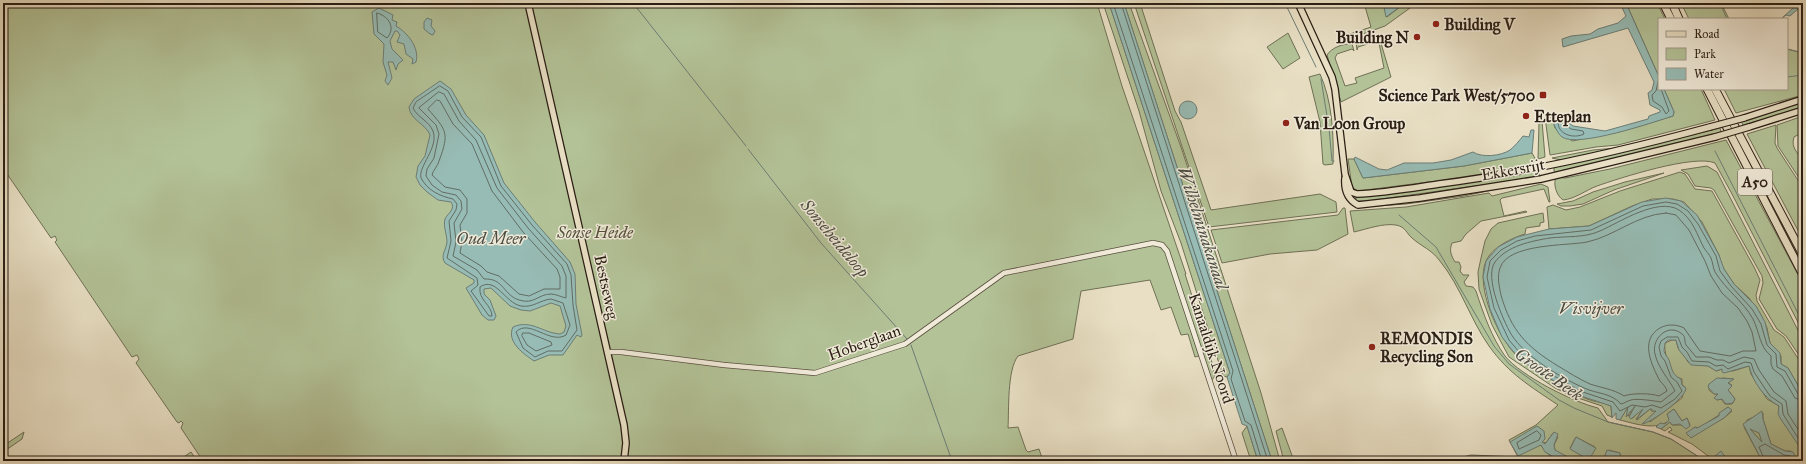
<svg xmlns="http://www.w3.org/2000/svg" width="1806" height="464" font-family="'IM FELL Great Primer',serif">
<style>
.green{fill:#b3c297;stroke:#6f7056;fill-rule:evenodd}
.water{fill:#97bcb5;stroke:#6c7d75;fill-rule:evenodd}
.lines{fill:none;stroke-linecap:round;stroke-linejoin:round}
.shore{stroke:#616d64;stroke-width:1}
.stream{stroke:#6c7d75;stroke-width:1}
.minor-casing{stroke:#5a4e40;stroke-width:6}
.major-casing{stroke:#2b1e14;stroke-width:8}
.highway-casing{stroke:#2b1e14;stroke-width:9}
.minor{stroke:#f0ead9;stroke-width:4.5}
.major{stroke:#e8dfc4;stroke-width:5.5}
.highway{stroke:#e8dfc4;stroke-width:7}
.major-bridge-casing{stroke:#2b1e14;stroke-width:8;stroke-linecap:butt}
.major-bridge{stroke:#e8dfc4;stroke-width:5.5}
.poi-dot{fill:#8f2418;stroke:#f0ead9;stroke-width:1.5}
.labels{text-anchor:middle;stroke-width:3;stroke-linejoin:round;paint-order:stroke}
.shield{fill:#f0ead9;stroke:#665b4f;stroke-width:1}
.shield-label{font-size:15px;font-weight:bold;fill:#2b1e14}
.poi-label{font-size:16px;font-weight:bold;fill:#2b1e14;stroke:#f0ead9;text-anchor:start}
.street-label{font-size:16px;fill:#2b1e14;stroke:#f0ead9}
.park-label{font-size:16px;font-style:italic;fill:#544f3b;stroke:#f0ead9}
.water-label{font-size:17px;font-style:italic;fill:#4b4d44;stroke:#f0ead9}
</style>
<rect width="100%" height="100%" fill="#e8dfc4"/>
<filter id="stains"><feTurbulence type="fractalNoise" baseFrequency=".005" numOctaves="4"/><feColorMatrix values="0 0 0 0 .2 0 0 0 0 .09 0 0 0 0 .02 0 0 0 .5 -.17"/></filter>
<radialGradient id="worn" r=".72"><stop offset=".6" stop-color="#630" stop-opacity="0"/><stop offset="1" stop-color="#630" stop-opacity=".3"/></radialGradient>
<g class="green">
<path d="M3,3H1097L1122,86L1186,274H1185L1208,346L1215,376L1211,381L1186,315L1199,356L1195,357L1188,334L1181,335L1171,307L1161,310L1150,280L1081,291L1073,339L1018,356C1007,370 1009,410 1008,428L1018,427L1026,450L1028,452L1039,449L1043,461H203L181,428L183,423L181,421L179,423L177,422L136,363L139,359L137,355L132,357L55,242L57,240L55,236L51,238L3,168Z"/>
<path d="M1103,3H1109L1230,373L1227,377L1223,376L1181,243L1161,191L1139,111Z"/>
<path d="M1124,3H1129L1182,150L1261,393L1280,461H1272Z"/>
<path d="M1134,3H1140L1175,111L1181,122L1211,210L1320,194L1336,202L1337,212L1209,227Z"/>
<path d="M1364,3H1383L1387,17L1405,3H1417L1385,26L1349,39L1347,35L1371,27Z"/>
<path d="M1626,3H1657L1665,19H1659V77Z"/>
<path d="M1681,3H1721L1729,19H1689Z"/>
<path d="M1288,33L1300,58L1283,69L1267,47Z"/>
<path d="M1371,35L1376,36L1380,40L1391,77L1341,102L1327,55C1331,48 1344,43 1352,44L1354,51L1352,49L1337,54L1335,58L1345,86L1357,83L1355,78L1384,68L1379,43L1375,44L1374,42L1358,47L1357,50L1356,41Z"/>
<path d="M1787,49L1803,53V95L1736,113L1724,89H1787Z"/>
<path d="M1320,74C1332,100 1334,135 1333,164L1325,165L1323,164L1320,122L1309,77Z"/>
<path d="M1664,89H1701L1715,120L1618,145L1596,147L1550,155L1545,117L1552,118L1555,128L1572,141L1619,132L1673,116L1674,112Z"/>
<path d="M1709,89H1713L1803,260V268Z"/>
<path d="M1803,102V108L1743,125L1741,121Z"/>
<path d="M1803,116V132L1794,137C1790,149 1800,153 1803,164C1805,170 1803,178 1803,184L1778,146L1777,125Z"/>
<path d="M1542,121L1545,157L1538,159L1539,123Z"/>
<path d="M1776,125L1775,143L1777,148L1803,188V240L1747,134Z"/>
<path d="M1720,128L1721,132L1688,142L1556,173L1554,171V166L1629,150Z"/>
<path d="M1726,140L1803,284V332L1732,194L1715,163C1694,154 1620,178 1597,186C1586,190 1575,199 1563,200C1556,195 1553,184 1556,177L1565,178L1610,169Z"/>
<path d="M1616,148L1561,160L1552,158L1593,150Z"/>
<path d="M1532,153L1536,160L1523,170L1358,191L1352,187L1348,159H1354L1363,178L1464,166Z"/>
<path d="M1707,166L1717,172L1803,340V361L1786,336L1777,329L1759,299L1763,283L1762,276L1714,190L1711,188L1695,186L1688,174L1681,170Z"/>
<path d="M1538,169L1540,177L1367,201H1357L1355,199L1358,197Z"/>
<path d="M1680,172L1685,174L1695,189L1712,191L1754,267L1760,280L1756,295L1757,301L1774,330L1784,337L1803,366V394L1788,368L1781,364V356L1770,343L1767,328L1760,313L1749,298L1734,284L1722,266L1719,255L1702,222L1684,202L1673,199H1652L1632,206L1589,226L1549,229L1547,207L1553,205L1566,210L1580,207L1620,191Z"/>
<path d="M1664,173L1614,190L1583,204L1570,206H1561L1557,204L1573,201L1593,192L1625,182Z"/>
<path d="M1539,180L1464,196L1406,204L1363,207Z"/>
<path d="M1541,184L1548,187L1550,202H1549L1544,189L1502,198L1500,200L1504,216L1526,211L1527,212L1481,221L1466,234L1461,241L1452,243C1449,251 1451,255 1455,262H1459L1461,267L1460,271L1463,275H1469L1464,282L1466,286L1473,287L1476,291C1483,313 1492,338 1505,356C1521,376 1573,402 1598,408L1608,422L1653,432L1671,439L1705,461H1651L1634,459L1621,461L1620,453L1609,450L1604,458L1609,461H1575L1555,451L1554,445L1558,437L1553,433L1546,443L1542,442L1538,444L1543,447L1550,456L1561,461H1447L1471,455L1518,457L1509,440L1536,425L1558,405C1530,386 1509,374 1489,346C1470,319 1461,287 1440,261C1431,249 1422,247 1412,238C1406,233 1406,227 1396,225C1383,223 1367,229 1354,232L1350,211L1406,207L1489,193L1492,196ZM1576,437L1595,447L1588,460L1570,448Z"/>
<path d="M1343,208H1345L1348,234L1317,250L1270,254L1222,263L1211,230L1338,215Z"/>
<path d="M1543,213L1544,222L1540,223V226L1526,228L1525,234C1512,238 1492,247 1486,261C1475,286 1498,338 1517,356C1532,369 1569,391 1587,399C1595,402 1603,402 1611,406L1612,417L1607,415L1602,406L1572,396L1555,388L1509,357L1492,325L1479,289L1478,272L1481,258L1485,241L1491,229L1498,223Z"/>
<path d="M1672,340H1676L1678,348L1684,355L1688,362L1708,366L1717,371L1722,369L1733,371L1749,366L1751,374L1767,399L1779,406C1779,426 1803,440 1803,461H1779H1793L1791,451H1785L1771,444L1763,419V413L1747,420L1744,427L1762,461H1728L1724,455L1715,456L1721,461H1715L1692,444L1668,432L1672,430L1670,427L1665,431L1661,429L1670,422L1672,425H1690L1687,418L1682,421L1674,409L1667,414L1670,420C1656,431 1636,424 1620,420L1627,408L1628,416L1636,406L1629,417L1633,418L1641,409H1643L1636,419L1637,420L1650,409H1652V411H1656L1651,416L1650,422L1682,398L1685,387L1682,385V379C1680,378 1678,378 1676,377C1670,373 1663,349 1665,343ZM1723,378L1733,379L1728,383L1732,385L1728,390L1735,399L1732,404H1725L1721,399L1717,400L1718,394H1714L1709,390V385ZM1728,407L1732,411L1724,418L1687,435L1695,427L1699,428L1719,415Z"/>
<path d="M1247,426L1258,461H1251L1242,433Z"/>
<path d="M1282,428L1294,461H1284L1276,431Z"/>
<path d="M1750,429L1759,433L1762,442Z"/>
<path d="M24,432L22,439L3,452V446Z"/>
<path d="M191,452L197,461H178Z"/>
</g>
<g class="water">
<path d="M1109,3H1124L1272,461H1258L1247,426L1242,424L1227,377L1230,373Z"/>
<path d="M1383,3H1405L1386,17Z"/>
<path d="M1620,3H1626L1659,77V89H1664L1674,112L1673,116C1654,122 1578,148 1562,137C1557,133 1554,125 1552,118L1553,116L1562,117L1573,126L1605,131L1648,119L1649,116L1660,112V110L1650,105L1648,93L1652,90L1654,82L1628,28L1563,47L1562,39L1571,36L1590,34L1598,29L1618,23L1626,16Z"/>
<path d="M1794,7L1801,8L1803,13L1798,9L1790,16L1786,15L1781,19Z"/>
<path d="M379,8L393,15L392,20L397,22L396,26C407,32 420,48 416,62L412,64L413,59L406,54L404,44L397,42L400,35L397,31H395L390,41L392,49L403,60L398,64L396,70L393,62H388L392,78L388,85L385,81L387,75L383,62L384,44L374,34L372,12Z"/>
<path d="M427,18L432,20L431,26L435,31L433,35L430,34L424,29V22Z"/>
<path d="M440,81L451,89L466,115L484,135L504,183L535,222L570,262L575,274L576,304L582,335L581,337L577,335L563,355H549L534,361C524,354 506,342 513,327C531,319 543,333 560,334L564,332L566,326L560,306L551,303L530,311L521,310L510,306L491,288L484,289V294L490,300L496,316L494,320H488L482,315L466,288L474,283V280L445,263C440,255 446,251 447,242C447,234 443,227 445,219C448,213 456,209 451,202L438,200L427,192L420,185L416,177L418,166L425,156L430,135C426,124 410,120 409,107L414,99Z"/>
<circle cx="1188" cy="110" r="9"/>
<path d="M1531,130H1534L1532,153L1464,166L1363,178L1354,159L1355,157L1379,169L1387,170L1404,163H1433L1451,160L1473,152C1482,158 1501,156 1510,150C1515,146 1519,141 1523,136L1529,137Z"/>
<path d="M1666,198L1681,201L1697,215L1719,255L1724,269L1734,284L1756,306L1765,322L1770,343L1780,353L1781,364L1788,368L1803,394V452L1780,418L1778,413L1779,406C1764,398 1753,382 1749,366L1724,373L1722,372V369L1716,371L1708,366L1691,365L1679,350L1676,340H1668L1665,343L1664,351C1665,355 1668,357 1669,360C1672,369 1672,375 1681,379L1682,385L1686,388C1686,398 1651,423 1642,424L1656,411H1651L1652,409H1650L1636,420L1643,409L1631,419L1629,417L1635,406L1626,417L1628,407L1620,420L1616,419V413L1612,418L1611,406L1575,394L1528,365L1512,350L1502,337L1490,309L1483,277L1486,261L1498,247L1517,237L1549,229L1589,226L1642,202Z"/>
<path d="M1717,378L1734,379L1728,383L1732,386L1728,390L1735,399L1733,403L1726,404L1722,399L1717,400L1714,398L1718,394H1714L1708,387L1709,384Z"/>
<path d="M1728,407L1732,410L1724,418L1691,438L1686,433L1695,427L1697,428L1719,416V413Z"/>
<path d="M1674,409L1682,421L1687,418L1690,426L1686,429L1680,424L1672,425L1670,422L1661,429L1656,427L1660,423L1665,424L1669,420L1667,414Z"/>
<path d="M1762,411L1763,419L1771,444L1785,451L1793,452L1796,458L1794,460L1762,461L1743,424ZM1750,429L1759,433L1762,442Z"/>
<path d="M1537,426L1544,431L1545,439L1542,442L1545,444L1554,432L1558,434L1554,445L1555,450L1575,461H1561L1545,452L1541,445L1518,456L1510,442Z"/>
<path d="M1576,437L1596,448L1589,460L1570,449Z"/>
<path d="M1607,450L1620,453L1621,461H1609L1604,458Z"/>
<path d="M1721,451L1728,461H1721L1715,456Z"/>
</g>
<g class="lines">
<g class="shore">
<path d="M1113,3L1233,371L1231,379L1245,421L1251,425L1262,461"/>
<path d="M1121,3L1268,461"/>
<path d="M377,13C389,16 396,28 387,38L378,32Z"/>
<path d="M1659,77L1656,91L1652,95L1653,101L1662,107L1666,114L1669,111L1661,89"/>
<path d="M440,86L448,91L462,117L481,137L501,186L532,225L567,264L571,275L573,305L577,330L562,351H548L535,357L523,348L516,332C529,318 550,345 566,335L570,325L563,303L551,299C540,300 533,308 521,306C505,303 496,276 480,287C478,300 492,305 492,316H489L471,291L478,285L477,278L447,258L451,241L449,221L456,210L457,204L453,199C440,196 428,191 421,178C418,166 439,148 433,131C429,121 417,117 413,108L416,102Z"/>
<path d="M439,92L444,94L459,121L476,140L497,188L528,228L562,266L566,276V298C561,297 556,294 551,294C538,294 534,305 519,300C503,295 504,278 484,279L477,270L453,256L456,242L454,223L462,209L461,201L456,195L442,192L432,185L426,176L427,169L434,158L439,134L436,125L419,108Z"/>
<path d="M437,100L440,101L453,124L472,144L492,191L523,232L557,269L560,277V289H544L529,296L519,294L499,276L487,272L481,266L460,253L462,242L460,225L467,213V199L460,190L445,187L432,175C433,170 438,166 439,161C450,132 446,130 428,109Z"/>
<path d="M1558,121H1561L1571,129L1583,131L1584,134C1574,139 1557,135 1558,121Z"/>
<path d="M1666,213L1676,215L1689,230L1705,261L1711,276L1722,293L1738,308L1747,321L1752,332L1756,351H1743L1730,356L1700,351L1684,328C1676,324 1667,324 1660,328C1639,340 1652,366 1660,381C1663,384 1666,387 1667,391L1659,396C1651,393 1631,393 1624,396C1613,389 1602,388 1590,384C1579,379 1568,372 1558,366C1527,347 1511,331 1501,295C1499,286 1497,276 1500,268C1508,243 1567,246 1587,242C1615,236 1636,215 1666,213Z"/>
<path d="M523,333H529L551,342L552,345L536,351L527,345L522,336Z"/>
<path d="M1803,396L1798,394L1785,371L1777,367L1776,354L1767,345L1761,324L1752,309L1731,286L1720,271L1716,256L1698,224L1688,211L1677,204L1666,202L1643,206L1591,230L1535,236L1517,241L1501,250L1490,261L1487,277L1494,308L1509,340L1520,353L1542,369L1580,391L1613,402L1620,411L1632,405L1645,407L1652,405L1661,408L1675,399L1682,391L1677,382L1671,377L1665,361L1661,356L1659,347L1661,341L1667,337H1678L1682,347L1687,352L1692,361L1709,362L1716,366L1723,365L1728,369L1745,362L1751,363L1754,372L1770,396L1782,404L1783,414L1803,446"/>
<path d="M1803,401L1795,398L1782,376L1773,369L1771,364V356C1759,346 1760,333 1753,319C1743,301 1726,290 1715,272C1713,268 1713,263 1711,258C1709,254 1706,251 1704,248C1697,235 1693,219 1679,210C1658,197 1620,222 1600,231C1584,238 1567,236 1550,238C1531,241 1507,246 1495,262C1484,277 1503,320 1511,334C1525,357 1564,380 1589,390C1601,394 1612,394 1621,404C1625,403 1627,401 1631,400C1636,398 1655,401 1661,402L1675,391C1669,379 1658,368 1655,354C1651,339 1668,322 1682,334C1686,337 1684,341 1686,345C1689,349 1693,353 1696,357H1709L1717,360H1723L1729,363L1744,357L1754,359L1759,370L1774,392L1786,401L1788,414L1803,437"/>
<path d="M1537,431L1541,435L1539,440L1519,449L1517,443Z"/>
<path d="M1765,461L1759,447L1765,444L1784,455L1791,456V461"/>
</g>
<g class="stream">
<path d="M633,3L746,146"/>
<path d="M1285,3L1316,67"/>
<path d="M1720,3L1727,19"/>
<path d="M1787,49L1803,53"/>
<path d="M1787,77L1803,75"/>
<path d="M1321,79L1329,128L1332,161H1334"/>
<path d="M748,149L821,243L907,339"/>
<path d="M1715,151L1803,323"/>
<path d="M1399,215L1436,247L1494,346L1509,364L1559,400L1574,408L1608,422L1653,432L1671,439L1705,461"/>
<path d="M911,345L952,461"/>
</g>
<g class="minor-casing">
<path id="minor" d="M608,352H621L724,365L815,373L905,344L1004,273L1153,243L1162,245L1167,251L1236,461"/>
</g>
<g class="major-casing">
<g id="major">
<path d="M528,3L624,425L626,443L624,461"/>
<path d="M1298,3L1332,77L1335,89L1345,174L1351,192L1357,194C1384,193 1412,188 1439,184C1531,172 1621,151 1710,127"/>
<path d="M1744,118L1803,99"/>
<path d="M1749,127L1803,110"/>
<path d="M1345,178C1344,190 1347,199 1358,205L1420,198L1541,179L1715,137"/>
</g>
</g>
<g class="highway-casing">
<g id="highway">
<path d="M1663,3L1671,19"/>
<path d="M1672,3L1679,19"/>
<path d="M1707,89L1803,275"/>
<path d="M1715,89L1803,255"/>
</g>
</g>
<use href="#minor" class="minor"/>
<use href="#major" class="major"/>
<use href="#highway" class="highway"/>
<g class="major-bridge-casing">
<g id="major-bridge">
<path d="M1710,127L1744,118"/>
<path d="M1715,137L1749,127"/>
</g>
</g>
<use href="#major-bridge" class="major-bridge"/>
</g>
<g class="poi-dot">
<circle cx="1436" cy="24" r="4"/>
<circle cx="1417" cy="37" r="4"/>
<rect x="1539" y="91" width="8" height="8" rx="2"/>
<circle cx="1526" cy="116" r="4"/>
<circle cx="1286" cy="123" r="4"/>
<circle cx="1372" cy="347" r="4"/>
</g>
<g class="labels">
<rect class="shield" x="1738" y="169" width="34" height="26" rx="3"/>
<g class="shield-label">
<text x="1755" y="187">A50</text>
</g>
<g class="poi-label">
<text x="1444" y="30">Building V</text>
<text x="1409" y="43" text-anchor="end">Building N</text>
<text x="1535" y="101" text-anchor="end">Science Park West/5700</text>
<text x="1534" y="122">Etteplan</text>
<text x="1294" y="129">Van Loon Group</text>
<text x="1380" y="344">REMONDIS<tspan x="1380" dy="18">Recycling Son</tspan></text>
</g>
<g class="street-label">
<text transform="translate(1513 169) rotate(-10)" y="6">Ekkersrijt</text>
<text transform="translate(607 287) rotate(78)" y="6">Bestseweg</text>
<text transform="translate(864 342) rotate(-20)" y="6">Hoberglaan</text>
<text transform="translate(1212 348) rotate(72)" y="6">Kanaaldijk Noord</text>
</g>
<g class="park-label">
<text x="595" y="238">Sonse Heide</text>
</g>
<g class="water-label">
<text transform="translate(1203 228) rotate(72)" y="6">Wilhelminakanaal</text>
<text x="491" y="244">Oud Meer</text>
<text transform="translate(835 238) rotate(50)" y="6">Sonseheideloop</text>
<text x="1591" y="314">Visvijver</text>
<text transform="translate(1549 374) rotate(35)" y="6">Groote Beek</text>
</g>
</g>
<rect width="1806" height="464" fill="none" stroke="#e8dfc4" stroke-width="16"/>
<rect x="4" y="4" width="1798" height="456" fill="none" stroke="#2b1e14" stroke-width="2"/>
<rect x="8" y="8" width="1790" height="448" fill="none" stroke="#2b1e14"/>
<rect x="1658" y="18" width="130" height="72" fill="#f0ead9" stroke="#a1988a"/>
<rect x="1666" y="31" width="20" height="6" fill="#e8dfc4" stroke="#a1988a"/>
<text x="1694" y="38" font-size="12" fill="#2b1e14">Road</text>
<rect x="1666" y="48" width="20" height="12" fill="#b3c297" stroke="#a1988a"/>
<text x="1694" y="58" font-size="12" fill="#2b1e14">Park</text>
<rect x="1666" y="68" width="20" height="12" fill="#97bcb5" stroke="#a1988a"/>
<text x="1694" y="78" font-size="12" fill="#2b1e14">Water</text>
<rect width="100%" height="100%" filter="url(#stains)"/>
<rect width="100%" height="100%" fill="url(#worn)"/>
</svg>
